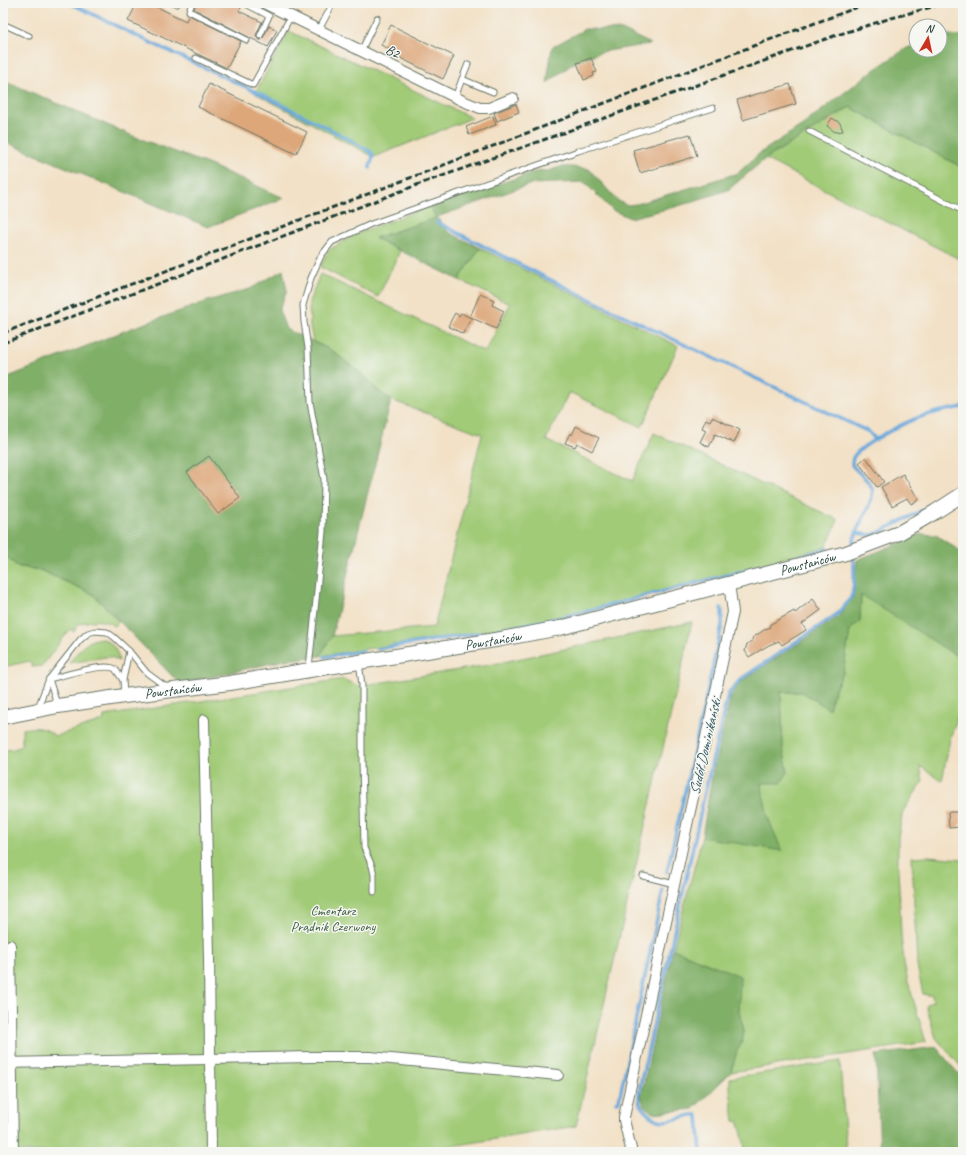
<svg xmlns="http://www.w3.org/2000/svg" width="966" height="1155" font-family="Caveat,sans-serif">
<style>
.green{fill:#a1cb77;stroke:#608456}
.forest{fill:#80af68;stroke:#50764e}
.lines{fill:none;stroke-linecap:round;stroke-linejoin:round}
.stream{stroke:#69a7db;stroke-width:3.5}
.building{fill:#dda77a}
.lane-casing{stroke:#697667;stroke-width:7}
.street-casing{stroke:#697667;stroke-width:12}
.secondary-casing{stroke:#697667;stroke-width:16}
.lane{stroke:#fff;stroke-width:5}
.street{stroke:#fff;stroke-width:10}
.secondary{stroke:#fff;stroke-width:14}
.rail{stroke:#1f3d34;stroke-width:3;stroke-dasharray:6 3;stroke-linecap:butt}
.labels{text-anchor:middle;stroke-width:3;stroke-linejoin:round;paint-order:stroke}
.street-label{font-size:14px;fill:#1f3d34;stroke:#f6f6f2}
.park-label{font-size:14px;fill:#406045;stroke:#f6f6f2}
.water-label{font-size:15px;font-style:italic;fill:#355d66;stroke:#f6f6f2}
</style>
<rect width="100%" height="100%" fill="#f6f6f2"/>
<filter id="ink" filterUnits="userSpaceOnUse"><feTurbulence type="fractalNoise" baseFrequency=".025" numOctaves="2"/><feDisplacementMap in="SourceGraphic" scale="8" xChannelSelector="R" yChannelSelector="G"/><feConvolveMatrix kernelMatrix="1 2 1 2 8 2 1 2 1" color-interpolation-filters="sRGB"/></filter>
<filter id="wash" filterUnits="userSpaceOnUse"><feTurbulence type="fractalNoise" baseFrequency=".012" numOctaves="4" result="noise"/><feDisplacementMap in="SourceGraphic" scale="16" xChannelSelector="R" yChannelSelector="G"/><feGaussianBlur stdDeviation="0.9" result="paint"/><feColorMatrix in="noise" values="0 0 0 0 0 0 0 0 0 0 0 0 0 0 0 0 0 1.4 0 .05"/><feComposite in="paint" operator="in"/></filter>
<g filter="url(#wash)">
<rect width="100%" height="100%" fill="#f2e1c6"/>
<g class="green">
<path d="M289,31L472,118L374,157L255,93Z"/>
<path d="M850,107L963,168V261L765,159Z"/>
<path d="M430,206L436,218L375,238L400,251L378,297L320,267L329,250L349,238L361,232Z"/>
<path d="M480,248L678,346L642,427L569,392L546,440L632,481L654,433L838,520L826,547L559,620L320,656L332,636L434,627L482,434L391,400L377,390L362,374L331,350L313,342L310,327L309,302L320,274L485,352L510,304L459,280Z"/>
<path d="M3,553L19,568L20,567L40,570L93,594L119,622L115,626C100,618 94,620 78,624L74,632L70,629L42,666L32,667L30,661L3,667Z"/>
<path d="M861,594L963,660V700L950,739L942,781L920,766L923,781L903,811L898,837V867L901,934L904,963L908,982L926,1042L731,1072L737,1051L742,1042L744,1031L739,1011V976L673,949L702,837L781,850L768,818L761,783L788,772L783,749L781,692H802L829,708L835,689L843,673L850,630L860,620Z"/>
<path d="M692,622L576,1126L415,1152H3V750L14,749L22,746V729C35,727 44,726 55,736L103,721L104,716L343,679L358,686L489,665Z"/>
<path d="M101,638C111,641 118,650 119,661L111,657H106L69,663C77,653 86,639 101,638Z"/>
<path d="M928,856L963,859V1069L936,1038L926,1006L929,1003L933,1002L932,995H927L923,994L917,966L912,857Z"/>
<path d="M840,1061L846,1148L822,1152H746L739,1122L734,1121L730,1089V1078Z"/>
</g>
<g class="forest">
<path d="M585,29L622,30L651,44L601,52L575,62L547,83L552,47Z"/>
<path d="M948,35L963,36V168L850,107L765,159L728,190L675,207L630,218L612,210L584,182L531,184L437,217L448,232L480,248L459,280L375,238L436,218L430,206L541,170C548,173 553,169 560,167C570,166 579,168 589,169L617,200L626,205L637,204L738,173L760,153L804,124L875,69L907,48L916,45V50H940V36Z"/>
<path d="M3,80L133,136L210,165L284,198L208,227L3,141Z"/>
<path d="M283,270L287,291L279,310L286,329L331,350L362,374L377,390L391,400L332,636L320,656L285,660L180,684L93,594L40,570L17,566L3,553V379L132,328L211,300L250,289Z"/>
<path d="M921,534L936,535L963,553V660L861,595L860,621L850,630L843,673L835,689L829,709L802,692H781L783,749L788,772L781,783H761L768,818L782,851L702,837L713,770L731,696L735,689L742,681L838,617L853,597L857,560Z"/>
<path d="M673,949L740,976L739,1011L744,1031L742,1042L737,1051L731,1072L693,1109L653,1113L645,1107L641,1097Z"/>
<path d="M936,1047L957,1072L963,1076V1152H880L876,1055Z"/>
</g>
<g class="lines">
<g class="stream">
<path d="M70,3L147,41L263,95L347,138L371,152L373,155L372,160L370,166V168"/>
<path d="M437,222C579,297 725,363 869,432L876,440"/>
<path d="M856,533L872,535L878,533L929,507L960,486"/>
<path d="M853,547C852,531 877,500 872,488C869,480 857,472 852,465C852,461 852,459 854,456C864,443 910,419 927,415C938,411 951,409 963,407"/>
<path d="M790,559L827,549"/>
<path d="M492,631L564,617L777,562"/>
<path d="M377,649L480,633"/>
<path d="M325,657L363,651"/>
<path d="M667,872L722,625V611L721,608"/>
<path d="M616,1102H618L619,1100L663,890"/>
<path d="M701,1152L698,1117L697,1115C692,1114 689,1116 684,1117C668,1121 659,1125 646,1112C637,1104 639,1097 640,1086L710,770L728,695L733,688L741,679L836,615C841,609 849,603 852,595C855,584 854,565 853,553"/>
</g>
</g>
<g id="blocks">
<g class="building">
<path d="M137,3H149L186,21L189,15L241,41L227,68L128,21Z"/>
<path d="M196,3H240L242,6L239,11L262,22L256,35L257,38L259,40H261L263,38L269,26L277,30L268,47L194,9Z"/>
<path d="M391,25L454,56L443,79L388,52L389,49L381,45Z"/>
<path d="M591,58L597,72L593,73L594,76L584,80L577,63Z"/>
<path d="M209,84L307,132L296,154L198,107Z"/>
<path d="M790,84L796,104L743,120L737,100Z"/>
<path d="M516,104L519,112L497,121L494,113Z"/>
<path d="M493,116L496,125L469,135L466,127Z"/>
<path d="M832,118L840,123L843,131L835,132L827,126Z"/>
<path d="M690,134L697,156L640,173L633,150Z"/>
<path d="M480,294L494,300L492,305L504,311L496,329L470,317Z"/>
<path d="M455,313L459,316L461,313L471,318L463,334L448,326Z"/>
<path d="M712,417L740,430L734,443L715,434L709,447L700,442L706,430L702,428L706,419L710,421Z"/>
<path d="M576,426L599,438L592,451L577,443L575,447L565,443L570,433L572,435Z"/>
<path d="M209,456L240,498L218,514L187,472Z"/>
<path d="M866,457L884,482L877,487L859,463Z"/>
<path d="M903,474L919,500L911,504L907,498L892,506L881,487Z"/>
<path d="M813,599L821,610L802,624L806,630L782,645L779,641L769,645L749,657L745,651L747,644L753,640L752,638L764,630L770,627L769,625L794,611L795,613Z"/>
<path d="M948,812H961L962,824H959L960,827L949,828Z"/>
</g>
</g>
</g>
<g filter="url(#ink)">
<use href="#blocks" fill-opacity="0" stroke="#697667" stroke-width="1"/>
<g class="lines">
<g class="lane-casing">
<g id="lane">
<path d="M175,3L177,4V3"/>
<path d="M192,3L189,11L247,40"/>
<path d="M244,3L269,16L260,36"/>
<path d="M3,24L29,36"/>
<path d="M319,30L333,3"/>
<path d="M361,51L377,18"/>
<path d="M196,58L253,85L291,16"/>
<path d="M462,79L493,92"/>
<path d="M455,97L468,64"/>
<path d="M809,131L963,211"/>
<path d="M359,662L362,685V761L364,848L372,866L374,875V892"/>
<path d="M309,668L323,532L324,479L310,402L308,348L304,322L303,305L311,278L321,256L332,242L371,224L578,151L713,108"/>
<path d="M49,679C62,676 105,662 115,669C118,672 120,677 123,680"/>
<path d="M49,679L57,704"/>
<path d="M124,695L123,680L129,651"/>
<path d="M38,707L49,679L80,640L88,633L95,631L107,632L114,637L129,651L147,673L166,687"/>
<path d="M643,876L674,884"/>
</g>
</g>
<g class="street-casing">
<g id="street">
<path d="M264,3L463,101L480,108H489L513,98"/>
<path d="M204,720L209,958L211,1152"/>
<path d="M10,945L13,1152"/>
<path d="M3,1063L311,1057H370L558,1075"/>
<path d="M631,1149L624,1120V1117L733,612L729,584"/>
</g>
</g>
<g class="secondary-casing">
<g id="secondary">
<path id="s1" d="M3,717L58,706L124,696L230,683L501,639L560,628L846,553L899,533L935,512L963,494"/>
</g>
</g>
<use href="#lane" class="lane"/>
<use href="#street" class="street"/>
<use href="#secondary" class="secondary"/>
<g class="rail">
<path d="M3,333L436,168L753,46L869,3"/>
<path d="M3,343L417,185L834,36L888,19L946,3"/>
</g>
</g>
</g>
<g class="labels">
<g class="street-label">
<text transform="translate(393 51) rotate(26)" y="5">B2</text>
<text dy="5" stroke="none"><textPath href="#s1" startOffset="820">Powstańców</textPath></text>
<text dy="5" stroke="none"><textPath href="#s1" startOffset="496">Powstańców</textPath></text>
<text dy="5" stroke="none"><textPath href="#s1" startOffset="172">Powstańców</textPath></text>
</g>
<g class="park-label">
<text x="333" y="915">Cmentarz<tspan x="333" dy="16">Prądnik Czerwony</tspan></text>
</g>
<g class="water-label">
<text transform="translate(705 747) rotate(-77)" y="5">Sudół Dominikański</text>
</g>
</g>
<rect width="966" height="1155" fill="none" stroke="#f6f6f2" stroke-width="16"/>
<g transform="translate(928 38) rotate(9)"><circle r="19" fill="#f6f6f2" stroke="#a0aca6"/>
<path d="M0-3L7 15L0 10L-7 15Z" fill="#c8321e"/>
<text y="-6" font-size="11" font-weight="bold" text-anchor="middle" fill="#1f3d34">N</text>
</g>
</svg>
